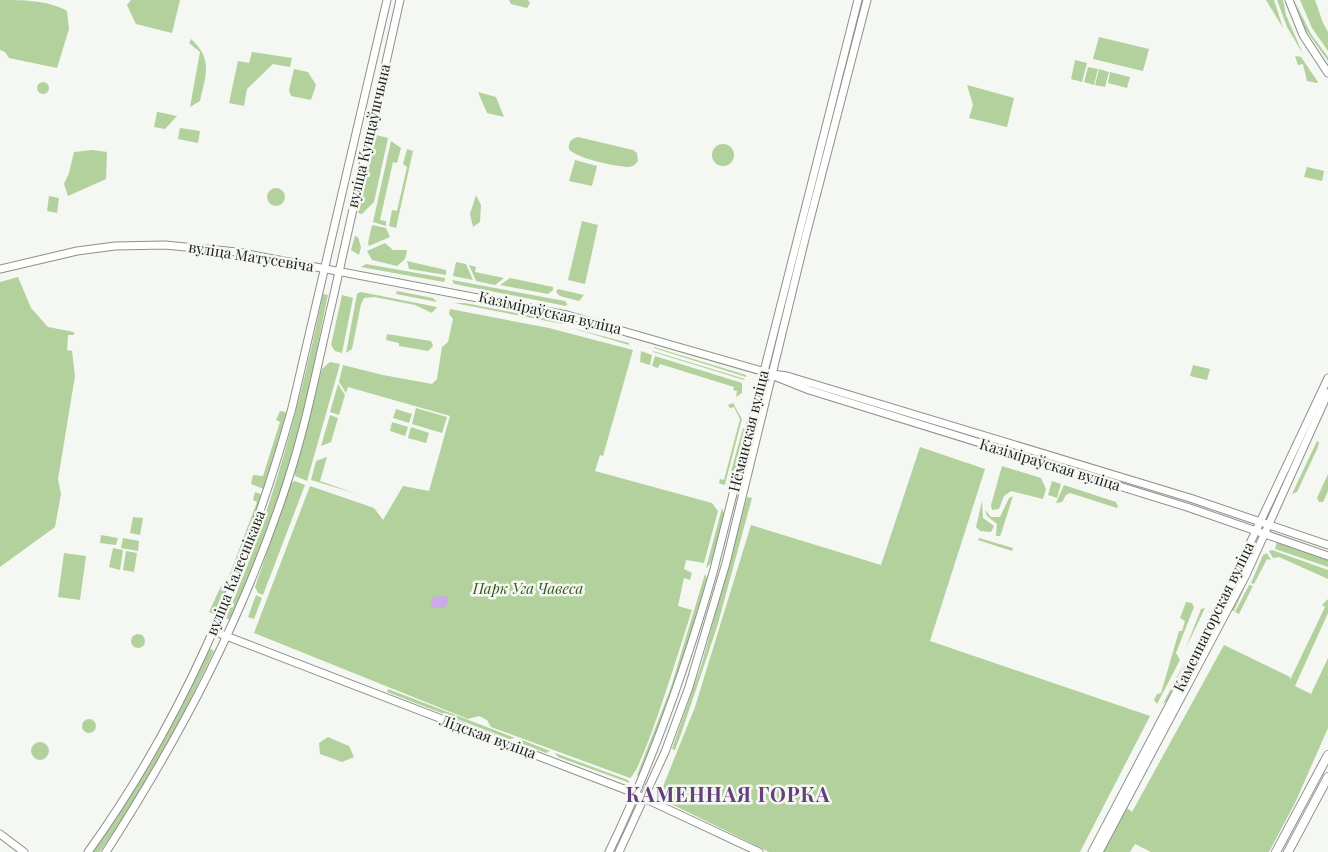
<svg xmlns="http://www.w3.org/2000/svg" width="1328" height="852" font-family="'Playfair Display',serif">
<style>
.green{fill:#b3d19d}
.water{fill:#cbaae5}
.lines{fill:none;stroke-linecap:round;stroke-linejoin:round}
.secondary-casing{stroke:#8d908b;stroke-width:9}
.trunk-casing{stroke:#8d908b;stroke-width:10}
.secondary{stroke:#fff;stroke-width:7}
.trunk{stroke:#fff;stroke-width:8}
.labels{text-anchor:middle;stroke-width:5;stroke-linejoin:round;paint-order:stroke}
.street-label{font-size:15px;fill:#222321;stroke:#f4f7f2}
.park-label{font-size:15px;font-style:italic;fill:#375619;stroke:#f4f7f2}
.district-label{font-size:20px;font-weight:bold;letter-spacing:1px;fill:#63407b;stroke:#f4f7f2}
</style>
<rect width="100%" height="100%" fill="#f4f7f2"/>
<g class="green">
<path d="M0,0C21,0 49,0 67,11L69,29L57,68L9,58L5,52L0,50Z"/>
<path d="M131,0H180L172,33L136,24L127,5Z"/>
<path d="M509,0H528L530,3L527,8L511,4Z"/>
<path d="M1266,0H1274L1283,28Z"/>
<path d="M1277,0H1283L1286,15L1303,54L1287,27Z"/>
<path d="M1294,0L1311,34L1328,57V61L1305,29Z"/>
<path d="M1300,0H1315L1323,23L1328,32V51L1312,28Z"/>
<path d="M1099,37L1149,49L1143,71L1093,59Z"/>
<path d="M191,39C213,59 206,75 200,101L190,107L200,52L189,43Z"/>
<path d="M252,52L292,58L290,67L273,64L247,89L244,106L229,103L238,61L249,63Z"/>
<path d="M1295,56L1301,57L1318,82L1317,83L1307,81L1303,64L1298,65Z"/>
<path d="M1075,60L1087,63L1082,82L1071,79Z"/>
<path d="M1088,67L1098,69L1094,85L1084,82Z"/>
<path d="M294,69L308,72L316,85L311,100L291,96L289,90Z"/>
<path d="M1099,69L1109,72L1105,87L1095,85Z"/>
<path d="M1110,72L1130,77L1127,88L1108,83Z"/>
<circle cx="43" cy="88" r="6"/>
<path d="M967,85L1014,98L1007,127L969,118L973,105Z"/>
<path d="M478,92L496,97L504,117L487,113Z"/>
<path d="M157,112H158L177,116L165,129L154,127Z"/>
<path d="M180,128L200,131L198,143L178,139Z"/>
<path d="M376,135L388,138L374,202L362,214L358,213Z"/>
<path d="M578,137L633,150L637,153L638,161C635,165 633,166 629,167C617,167 575,158 569,149C568,142 571,139 578,137Z"/>
<path d="M391,141L401,148L397,163L393,162L380,220L386,221V226L373,222Z"/>
<circle cx="723" cy="155" r="11"/>
<path d="M407,149L413,151L396,228L389,226L392,210L397,211L407,167L403,164Z"/>
<path d="M92,150L107,152L106,179L68,196L64,184L69,173L74,152Z"/>
<path d="M575,160L597,166L592,186L569,181Z"/>
<path d="M1307,167L1324,171L1322,181L1304,177Z"/>
<circle cx="276" cy="197" r="9"/>
<path d="M476,195L481,205L480,222L473,227L470,214Z"/>
<path d="M49,196L59,198L57,213L47,211Z"/>
<path d="M582,221L598,225L585,284L568,280Z"/>
<path d="M372,225L386,228L390,237L369,246L368,243Z"/>
<path d="M355,236L358,237L361,247L359,255L351,250Z"/>
<path d="M385,243L393,250H407L405,259L397,266L372,260L367,251Z"/>
<path d="M407,261L446,270V275L409,269Z"/>
<path d="M456,262L466,264L473,280L453,276Z"/>
<path d="M366,264L445,278V280L444,282L361,267Z"/>
<path d="M469,265L476,267L475,272L504,278L495,285L476,281Z"/>
<path d="M18,277L31,308L48,327L74,332V335H68L67,350L72,351L75,376L58,479L61,494L55,527L0,567V282Z"/>
<path d="M510,278L553,287V290L548,294L500,285Z"/>
<path d="M452,280L565,301L567,304L566,306L454,284Z"/>
<path d="M558,289L584,295L579,301L560,296L556,292Z"/>
<path d="M397,291L433,298L437,302L396,294Z"/>
<path d="M360,292H361L437,307L432,313L415,305L374,297L364,298L361,304L352,349L346,353L357,294Z"/>
<path d="M323,294L328,295C320,331 314,368 306,404C291,478 260,550 232,621L226,618C271,514 300,405 323,294Z"/>
<path d="M342,295L353,298L342,353L335,351L331,345Z"/>
<path d="M454,303H465L563,322V324Z"/>
<path d="M450,309L549,328L633,350L603,456L600,455L595,471L712,503L718,511L704,563L686,560L684,569L692,573L690,580L684,578L678,606L692,610C684,634 644,769 630,778L491,727L487,720L479,716L468,719L254,633L310,486L374,508L383,520L403,486L429,491L450,416L348,387L346,393L339,382L343,365L383,375L432,384L437,379L442,347L448,342L453,319L449,314Z"/>
<path d="M568,327L629,343V345Z"/>
<path d="M387,334L431,341L433,346L428,351L399,346V343L386,340Z"/>
<path d="M654,347L746,375V377L654,348Z"/>
<path d="M641,351L652,355L650,365L640,362Z"/>
<path d="M653,351L745,379L744,380L653,352Z"/>
<path d="M655,356L742,383V393L736,397L737,391L733,390L734,387L660,364L658,368L652,366Z"/>
<path d="M330,362L340,364L307,481L295,476V472L322,369Z"/>
<path d="M1193,365L1210,369L1207,380L1190,376Z"/>
<path d="M338,384L345,395L339,415L330,412Z"/>
<path d="M762,394L764,395L740,491H739Z"/>
<path d="M733,403L742,419L725,484L724,485L719,483L720,479L724,480L740,419L734,407L730,408L728,405Z"/>
<path d="M416,408L447,417L442,433L412,424Z"/>
<path d="M396,409L412,414L409,423L393,418Z"/>
<path d="M280,411L285,412L286,414L264,489L251,484L253,475L263,476L280,422L276,420Z"/>
<path d="M330,415L338,418L331,442L321,446Z"/>
<path d="M392,422L408,427L405,436L390,431Z"/>
<path d="M411,427L429,433L426,443L408,438Z"/>
<path d="M743,428L745,429L730,489L727,486Z"/>
<path d="M1317,441L1319,442L1318,447L1297,492L1292,494Z"/>
<path d="M920,447L985,469L930,641L1150,716L1080,852H769L661,799L664,793L662,789L695,707L751,525L881,565Z"/>
<path d="M327,457L320,481L357,494L311,480L316,461Z"/>
<path d="M1002,466L1041,478L1046,489L1043,499L1011,491L1004,496L999,509L992,510L991,505Z"/>
<path d="M1328,474V491L1323,502H1319L1317,498Z"/>
<path d="M295,481L305,485L263,595L258,593L255,587L291,483Z"/>
<path d="M1052,481L1061,484L1057,498L1048,495Z"/>
<path d="M1064,485L1116,502L1118,506L1117,508L1070,493L1066,495L1062,502L1056,503Z"/>
<path d="M255,492L263,495L216,615L209,612L221,586L226,584L257,502L253,500Z"/>
<path d="M1013,496L1001,534L1000,536H996L997,524L987,516L985,510L991,517H1000L1009,498Z"/>
<path d="M747,497L752,498L717,627L681,734L675,750L672,749L702,663Z"/>
<path d="M982,501L983,518L994,526L991,532L980,531L976,527Z"/>
<path d="M722,508L724,514C721,525 715,564 706,568Z"/>
<path d="M133,517L143,518L140,535L130,533Z"/>
<path d="M101,535L118,538L116,545L100,543Z"/>
<path d="M123,538L139,541L138,551L121,548Z"/>
<path d="M979,538L1013,548L1012,551L978,540Z"/>
<path d="M1277,541L1328,559V567L1275,549Z"/>
<path d="M113,548L123,550L120,570L109,567Z"/>
<path d="M1262,548L1234,611L1230,610Z"/>
<path d="M1272,550L1328,570V579L1279,557L1273,558L1269,551Z"/>
<path d="M126,551L137,553L134,572L123,570Z"/>
<path d="M64,553L86,556L80,600L58,597Z"/>
<path d="M1267,553L1271,560L1267,559L1254,584L1251,583L1263,555Z"/>
<path d="M705,574L707,578L676,683L640,778L637,775L670,690Z"/>
<path d="M1249,585L1253,586L1239,614L1235,612Z"/>
<path d="M256,595L262,598L254,619L248,617Z"/>
<path d="M1328,599V613L1295,686L1311,694L1328,658V728L1295,803L1269,852H1151L1135,844L1130,852H1102L1127,808L1132,812L1224,645L1290,677V680L1325,607L1322,605Z"/>
<path d="M1186,602L1192,603L1194,607L1176,653L1180,660L1157,704L1154,700L1157,694L1161,693L1179,631H1182L1185,621L1180,618Z"/>
<path d="M1205,608L1185,650L1201,609Z"/>
<circle cx="138" cy="641" r="7"/>
<path d="M209,648L214,651L175,731L137,798L100,852H91Z"/>
<path d="M1185,661L1167,701L1163,704Z"/>
<path d="M388,689L515,738L509,739L387,692Z"/>
<circle cx="89" cy="726" r="7"/>
<path d="M328,737L349,746L354,757L342,762L320,754L319,743Z"/>
<path d="M520,739L550,751L546,753L523,744Z"/>
<circle cx="40" cy="751" r="9"/>
<path d="M555,753L628,780L630,783L558,757Z"/>
</g>
<path class="water" d="M445,596L448,597L447,605L444,608H431L432,597Z"/>
<g class="lines">
<g class="secondary-casing">
<g id="secondary">
<path d="M1289,0L1303,35L1328,73"/>
<path d="M0,269L77,251L115,246L165,245L237,252L567,315L772,374L787,376L1190,498L1328,545"/>
<path d="M774,376L809,390L1187,507L1328,556"/>
<path d="M213,631L629,791L759,852"/>
<path d="M0,834L24,852"/>
<path d="M88,852C184,719 248,566 292,408L387,0"/>
<path d="M106,852C183,732 244,616 288,480C307,422 318,362 332,303C354,202 377,101 400,0"/>
<path d="M609,852C653,761 685,670 713,573L858,0"/>
<path d="M619,852L665,752L689,687L726,563L806,235L867,0"/>
<path d="M1092,852L1211,626L1328,378"/>
<path d="M1099,852L1246,575L1328,393"/>
</g>
</g>
<g class="trunk-casing">
<g id="trunk">
<path d="M1276,852L1328,755"/>
<path d="M1288,852L1328,777"/>
</g>
</g>
<use href="#secondary" class="secondary"/>
<use href="#trunk" class="trunk"/>
</g>
<g class="labels">
<g class="street-label">
<text transform="translate(369 136) rotate(-77)" y="5">вуліца Кунцаўшчына</text>
<text transform="translate(251 257) rotate(9)" y="5">вуліца Матусевіча</text>
<text transform="translate(550 313) rotate(13)" y="5">Казіміраўская вуліца</text>
<text transform="translate(749 431) rotate(-76)" y="5">Нёманская вуліца</text>
<text transform="translate(1050 465) rotate(17)" y="5">Казіміраўская вуліца</text>
<text transform="translate(236 573) rotate(-68)" y="5">вуліца Калеснікава</text>
<text transform="translate(1214 617) rotate(-64)" y="5">Каменнагорская вуліца</text>
<text transform="translate(488 737) rotate(20)" y="5">Лідская вуліца</text>
</g>
<g class="park-label">
<text x="528" y="594">Парк Уга Чавеса</text>
</g>
<g class="district-label">
<text x="728" y="802">КАМЕННАЯ ГОРКА</text>
</g>
</g>
</svg>
